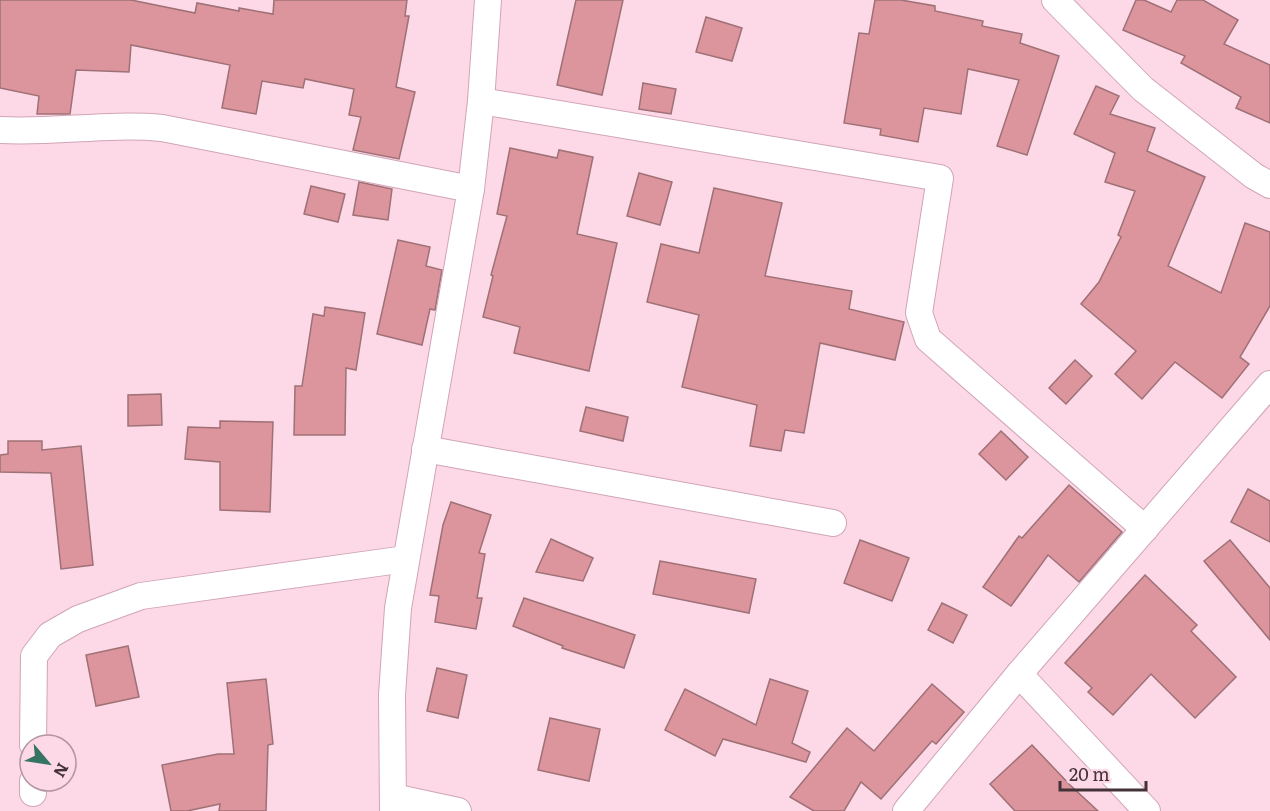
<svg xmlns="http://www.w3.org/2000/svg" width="1270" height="811" font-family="Literata,serif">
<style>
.building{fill:#dc949d;stroke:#9e7176;stroke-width:1.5}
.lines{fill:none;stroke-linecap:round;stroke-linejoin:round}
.minor-casing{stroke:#d0a5b7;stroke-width:28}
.minor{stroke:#fff;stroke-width:26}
</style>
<rect width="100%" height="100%" fill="#fdd8e7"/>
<g class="building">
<path d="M0,0H131L195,13L197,3L239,11V8L273,14L274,0H407L405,16H409L396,87L415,92L399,159L353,150L361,117L349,115L354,89L305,79L303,88L262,81L256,114L222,108L230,65L131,45L129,72L76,70L70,114H37L39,96L0,88Z"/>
<path d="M576,0H623L602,95L557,85Z"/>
<path d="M875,0H901L935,6V11L983,21L982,26L1022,34L1020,43L1059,56L1027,155L997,146L1019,80L968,69L961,114L924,108L918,142L880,135L881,129L844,123L859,33L869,34Z"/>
<path d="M1136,0H1144L1171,12L1177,0H1203L1238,20L1224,44L1270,65V123L1236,108L1241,97L1181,63L1185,56L1123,30Z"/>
<path d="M706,17L742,28L732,61L696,52Z"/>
<path d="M643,83L676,89L671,114L639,109Z"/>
<path d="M1096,86L1119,96L1110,114L1155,128L1147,151L1205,177L1168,266L1221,293L1245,223L1270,232V306L1240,357L1249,364L1222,398L1175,362L1142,399L1115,374L1136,351L1081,304L1099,282L1121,237L1118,235L1135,191L1105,182L1115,153L1074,134Z"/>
<path d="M510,148L557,158L559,150L593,157L577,234L617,243L589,371L514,353L520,327L483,317L493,276L491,275L507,216L497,214Z"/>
<path d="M639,173L672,182L660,225L627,216Z"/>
<path d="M359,182L392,189L388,220L353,215Z"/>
<path d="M311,186L345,194L338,222L304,214Z"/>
<path d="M714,188L782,203L765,276L852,291L849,309L904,322L895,360L820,343L804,433L785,430L781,451L750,446L757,405L682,387L699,315L647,302L661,244L699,253Z"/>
<path d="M398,240L430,247L426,266L442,270L435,310L430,309L422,345L377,334Z"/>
<path d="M325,307L365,313L356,370L346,368L345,435H294L295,386H302L313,314L324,316Z"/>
<path d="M1075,360L1092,376L1066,404L1049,388Z"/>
<path d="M161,394L162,425L128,426V395Z"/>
<path d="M586,407L628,417L623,441L580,431Z"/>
<path d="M220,421L273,422L270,512L220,510V462L185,459L188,427L220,428Z"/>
<path d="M1001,431L1028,457L1006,480L979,454Z"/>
<path d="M8,441H42V450L81,446L93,565L61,569L51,473L0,472V455L8,454Z"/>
<path d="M1069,485L1122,532L1079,582L1048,555L1011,606L983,587L1019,536L1022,538Z"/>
<path d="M1248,489L1270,501V542L1231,522Z"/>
<path d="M451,502L491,515L479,553L485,554L477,598H482L476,629L435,622L439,596L430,595L443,525Z"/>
<path d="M551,539L593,558L583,581L536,572Z"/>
<path d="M860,540L909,558L892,601L844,583Z"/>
<path d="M1230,540L1270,588V640L1204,561Z"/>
<path d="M660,561L756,579L749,613L653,594Z"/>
<path d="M1145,575L1197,625L1191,631L1236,677L1195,718L1151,674L1113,715L1088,692L1092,688L1065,663Z"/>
<path d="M524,598L635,635L624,668L562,648L563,646L513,626Z"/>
<path d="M942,603L967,615L953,643L928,630Z"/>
<path d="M128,646L139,697L96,706L86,655Z"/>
<path d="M437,668L467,675L458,718L427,711Z"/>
<path d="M266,679L273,744L268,745L266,811H219L220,804L187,811H171L162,765L218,754H234L227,683Z"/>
<path d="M770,679L808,691L792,743L810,752L806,762L723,739L715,756L665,730L685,689L756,725Z"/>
<path d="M932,684L964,712L936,744L932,741L881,799L861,782L844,811H814L790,797L847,728L874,751Z"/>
<path d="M550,718L600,729L589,781L538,770Z"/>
<path d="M1032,745L1070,785L1098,811H1015L990,784Z"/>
</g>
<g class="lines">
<g class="minor-casing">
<g id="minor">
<path d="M1055,0L1143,89L1254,176L1270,185"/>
<path d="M481,101L940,178L919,313L928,339L1145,529"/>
<path d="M0,130C54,133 108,123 162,128L471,189"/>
<path d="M425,449L833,523"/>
<path d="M1019,674L1147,811"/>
<path d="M33,745L34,656L50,635L78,619L141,596L406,559"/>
<path d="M33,793V781"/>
<path d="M393,797L458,811"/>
<path d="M393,811L392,695L398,608L471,189L481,101L488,0"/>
<path d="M906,811L1019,674L1270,384"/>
</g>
</g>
<use href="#minor" class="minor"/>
</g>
<g transform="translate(48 763) rotate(119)"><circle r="28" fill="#fdd8e7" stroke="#b396a1" stroke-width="1.5"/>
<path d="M0-4.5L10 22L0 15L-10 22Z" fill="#357462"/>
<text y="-9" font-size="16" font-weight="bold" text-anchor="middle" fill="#443239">N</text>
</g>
<path d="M1060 781v9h86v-9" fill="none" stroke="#443239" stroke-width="3"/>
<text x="1069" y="781" font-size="18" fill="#443239" stroke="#fdd8e7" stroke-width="4.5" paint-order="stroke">20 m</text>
</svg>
